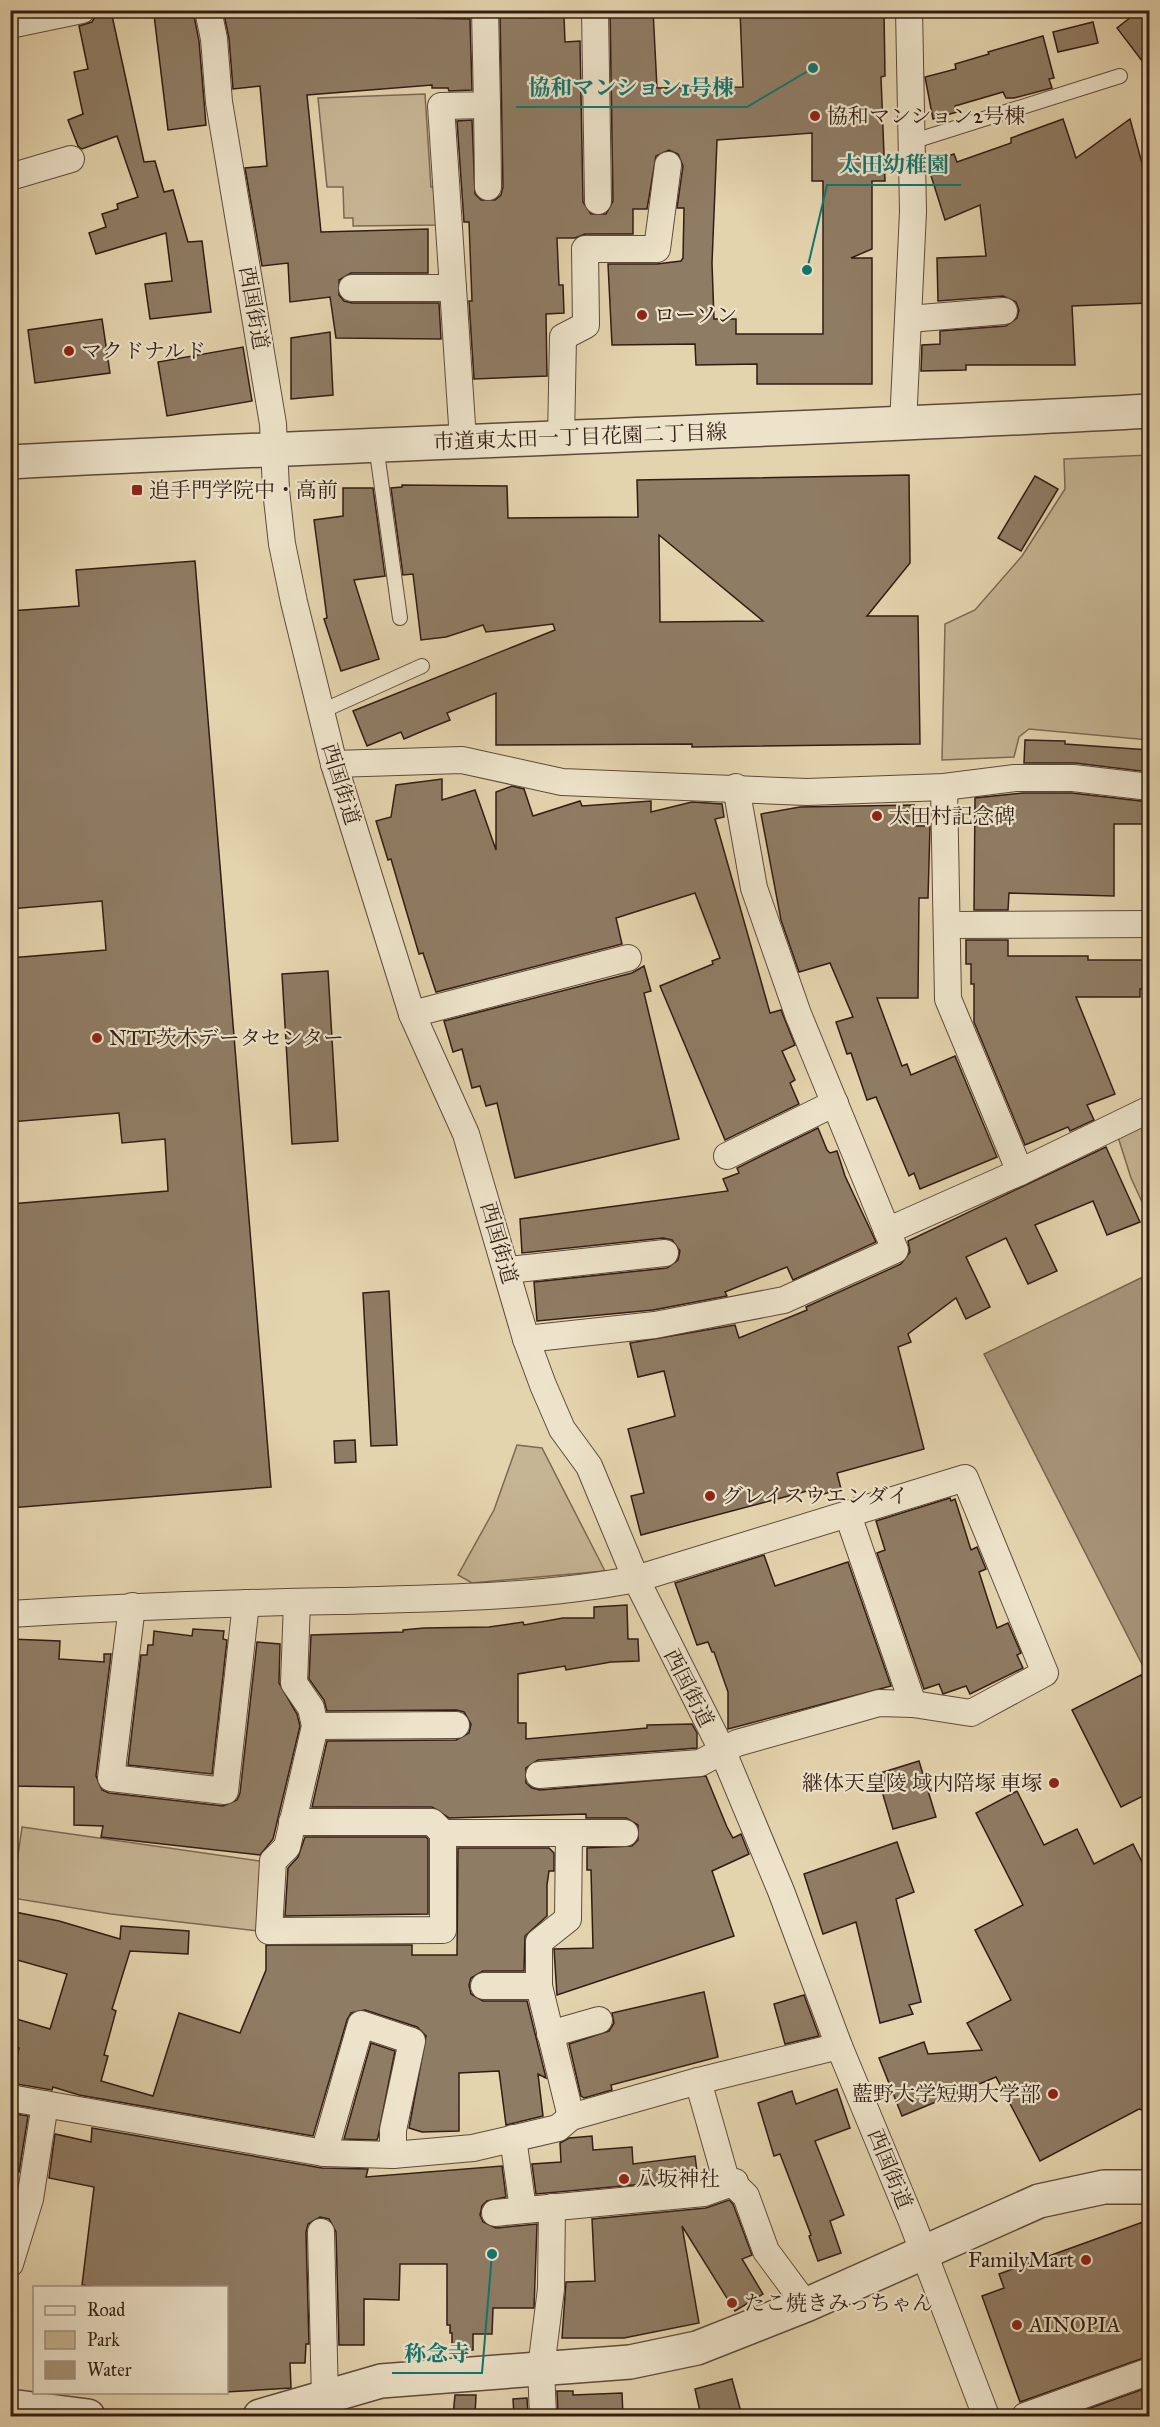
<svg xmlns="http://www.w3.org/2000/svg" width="1160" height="2427" font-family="'IM FELL Great Primer','Noto Serif JP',serif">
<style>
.green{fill:#c6b594;stroke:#7c6854;stroke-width:1.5}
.water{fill:#a7957a;stroke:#786551;stroke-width:1.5}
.building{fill:#8f7c64;stroke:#321c14;stroke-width:1.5;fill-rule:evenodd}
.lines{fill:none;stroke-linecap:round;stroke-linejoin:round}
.service-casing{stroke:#5e4a3a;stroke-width:16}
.minor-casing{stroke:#5e4a3a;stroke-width:28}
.tertiary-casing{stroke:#5e4a3a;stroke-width:36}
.service{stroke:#ede3ca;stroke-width:14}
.minor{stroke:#ede3ca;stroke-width:26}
.tertiary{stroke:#ede3ca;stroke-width:33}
.poi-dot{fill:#8f2418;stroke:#ede3ca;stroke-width:2}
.labels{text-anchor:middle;stroke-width:4.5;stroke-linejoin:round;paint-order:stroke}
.poi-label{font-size:21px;fill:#321c14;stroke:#ede3ca;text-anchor:start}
.street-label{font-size:21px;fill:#321c14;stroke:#ede3ca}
.leader{fill:none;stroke:#0f766e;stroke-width:2}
.callout-dot{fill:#0f766e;stroke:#ede3ca;stroke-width:2}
.callout-label{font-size:22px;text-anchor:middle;font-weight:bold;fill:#0f766e;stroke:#ede3ca;stroke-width:4.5;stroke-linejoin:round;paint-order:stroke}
</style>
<rect width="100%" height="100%" fill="#e4d4ae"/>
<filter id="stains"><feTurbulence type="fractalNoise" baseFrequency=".00333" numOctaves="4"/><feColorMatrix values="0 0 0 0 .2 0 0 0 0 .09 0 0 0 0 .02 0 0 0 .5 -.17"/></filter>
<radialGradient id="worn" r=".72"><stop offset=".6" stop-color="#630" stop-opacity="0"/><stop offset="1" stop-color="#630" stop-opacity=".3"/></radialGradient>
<g class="green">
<path d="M425,94L431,187H438L440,225L353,226V218H344L343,187H327L318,98Z"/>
<path d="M1149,455V740L1029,729L1019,737L1014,757L942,760L945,624L975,610L1022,556L1065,489L1064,459Z"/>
<path d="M1149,1123V1217L1131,1178L1118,1137Z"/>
<path d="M517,1445L542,1448L605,1571L472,1583L458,1575L494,1510Z"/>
<path d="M22,1827L267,1862L259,1931L111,1914L12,1898Z"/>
</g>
<path class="water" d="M1149,1274L1150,1394L1143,1401V1419L1150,1430L1149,1678L984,1354Z"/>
<g class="building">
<path d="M223,10H415L416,18L470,19L472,90L449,91L448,88H432V85L307,95L321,232L428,229V273H351L339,280V295L344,301L352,303H439L441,339L336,338L330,297L290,302L288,263L262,266L245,168L267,166L260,86L233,89L229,38Z"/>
<path d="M610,10H653L657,88L743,87L740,10H884L885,76L881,77L885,181H872V249L851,258H872V384H757V364L696,365L695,344L612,345L608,264H657L681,261L683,258L684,208H677L683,166L678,154L669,150L656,156L647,209H633V234H585L575,238H557L559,285H563L564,313L546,314L547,376L474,379L469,301H472L469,222H464L457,121L472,120L475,194L481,200H495L501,195L503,187L500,13L529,12V18L564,17L565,42L580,41L583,202L591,214H606L613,201ZM812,133V181H823V334H736V319H714L712,263L717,140Z"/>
<path d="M1140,10H1149V70L1117,28Z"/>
<path d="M111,11L144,162L155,161L164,192L173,190L188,242L202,241L211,312L150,319L145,284L172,281L166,233L96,254L89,233L106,227L102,214L118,209L117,204L138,197L117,136L82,149L78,146L68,120L83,114L74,72L88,69L79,26L92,22L96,15Z"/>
<path d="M193,11L199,41L206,125L168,130L154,15Z"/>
<path d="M1093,22L1098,43L1058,52L1053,32Z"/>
<path d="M1043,36L1054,78L1049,79L1052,88L1014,98H1006L1003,92L955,106L957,112L933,119L925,77L956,69L955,64L989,54L988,52Z"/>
<path d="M1063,119L1076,158L1130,119L1149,189V303L1072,306L1075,365H966V370L921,371L922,345L940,344V331L1006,326L1017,318L1019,310L1016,302L1003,296L938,301L937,258L986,256L980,205L945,220L927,163L954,154L957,162L1011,143V138Z"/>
<path d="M102,319L110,373L35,383L28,330Z"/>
<path d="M330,332L333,395L291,399V338Z"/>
<path d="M243,347L252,401L167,416L158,362Z"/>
<path d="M909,475L910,563L867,616H918L920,744L692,747V744L496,745V693L447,713L450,720L425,730L404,739L401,732L367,746L353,711L555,630L553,624L486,632L483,625L446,637L421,640L413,574L403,575L391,488L402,487V485L507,486L508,518L638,517L637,480ZM659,535L763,621L660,622Z"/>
<path d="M1035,476L1058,489L1021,551L998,538Z"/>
<path d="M343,488H373L385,576L354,580L379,659L341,671L324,619L327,618L314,520L343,516Z"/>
<path d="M195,561L271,1487L10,1508V1204L168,1191L165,1139L122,1143L119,1113L10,1122V958L106,950L102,901L10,909V611L79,606L76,570Z"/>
<path d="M1025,740L1065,741V744L1149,750V772L1075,763H1024Z"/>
<path d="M442,779V800L475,790L496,850V792L512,786L524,789L533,816L580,801L582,806L651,801V812L692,802L722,804L724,817L715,819L770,1013L781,1010L795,1045L782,1051L795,1080L790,1083L799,1104L725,1140L660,986L713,964L712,961L720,958L695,893L616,918L622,944L436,992L423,953L419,954L391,859L388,860L376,821L391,817L396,785Z"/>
<path d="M1023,793H1072L1149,802V824H1114V896L1009,893L1008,910H974L975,798Z"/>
<path d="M914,805V826H930L928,898H919L918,998H877L902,1066L907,1064L911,1075L955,1056L997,1157L920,1189L914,1173L909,1176L876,1097L867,1100L851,1053L847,1054L836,1022L853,1017L830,963L799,972L781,920L761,814L800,807Z"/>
<path d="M966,940H1008V956H1088V960H1149V989H1140V997H1076L1115,1094L1087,1105L1094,1120L1070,1131L1068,1127L1025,1145L974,1022V984H971V964H966Z"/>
<path d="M644,966L651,991L644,993L679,1139L515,1178L497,1103L486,1106L480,1086L472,1088L462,1049L453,1052L444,1021L632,973Z"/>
<path d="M328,971L338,1141L292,1144L282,974Z"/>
<path d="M818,1128L827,1150L830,1153L837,1151L845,1176L876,1242L793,1280L787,1267L725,1292L727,1296L653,1310L537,1321L534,1282L667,1268L678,1260L680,1251L672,1240L663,1238L522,1253L520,1219L728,1191L723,1179L739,1173L737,1168Z"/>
<path d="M1106,1147L1140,1222L1107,1235L1093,1201L1035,1225L1057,1271L1028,1284L1006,1238L966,1257L990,1307L966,1319L956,1298L908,1334L911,1342L898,1347L924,1449L837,1473L841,1489L813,1497L811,1490L641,1535L631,1496L644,1493L628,1429L675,1416L664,1371L638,1377L630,1343L735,1325L739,1338L807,1310L806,1307L901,1264L910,1252L908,1241Z"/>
<path d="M389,1291L397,1445L371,1446L363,1293Z"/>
<path d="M355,1440L356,1462L335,1463L334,1441Z"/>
<path d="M950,1498L951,1501L955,1499L971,1550L977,1547L986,1569L979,1572L997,1628L1008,1623L1021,1653L1017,1655L1023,1668L970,1694L966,1686L943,1694L939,1684L924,1689L877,1553L885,1550L876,1521Z"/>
<path d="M764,1555L775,1586L848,1562L891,1686L728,1729V1692L714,1652H712L708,1642L697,1645L675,1583Z"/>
<path d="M627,1605L628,1639H638L639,1661L611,1662L566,1670L565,1666L518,1674V1723H526V1739L647,1728V1725L692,1724L697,1733V1748L538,1760L526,1768V1783L532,1788L540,1790L706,1776L727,1827L733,1838L741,1834L749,1854L712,1871L734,1936L557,1995L554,1949L593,1948L591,1870H587V1848L632,1846L638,1840V1825L626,1818H586V1814L449,1818L432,1807H312L327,1741L456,1740L469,1733L471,1724L464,1712L456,1710L327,1711L324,1700L309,1679L311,1635L403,1632V1630L424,1628L489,1627L523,1622L524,1625L563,1618H594V1607Z"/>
<path d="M193,1629L224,1631L223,1639L227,1640L212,1774L128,1765L141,1655H147L148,1645H153L154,1631L192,1636Z"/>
<path d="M10,1639L60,1641L59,1659L104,1662V1654H111L96,1776L102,1790L109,1793L223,1806L237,1800L240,1793L257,1642L280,1644L279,1683L297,1714L300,1726L273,1839L260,1855L101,1837L103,1826L74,1825V1787L10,1786Z"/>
<path d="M1141,1675L1149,1692V1793L1121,1807L1072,1710Z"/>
<path d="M919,1761L936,1817L893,1829L877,1774Z"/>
<path d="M1017,1791L1044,1845L1077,1829L1094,1864L1133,1844L1149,1876V2112L1139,2109L1040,2161L996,2077L902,2116L879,2058L924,2042L928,2054L982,2050L967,2023L1011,2000L975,1930L1023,1905L976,1813Z"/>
<path d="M305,1837H426L428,1839V1914L285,1916L288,1868L298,1857Z"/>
<path d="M897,1842L914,1892L896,1899L921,2002L909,2005L913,2014L880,2023L856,1922L823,1934L804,1874Z"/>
<path d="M458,1848H549L554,1853V1871H549L547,1885V1916L525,1936L524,1971H483L471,1978L469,1985L471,1994L483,2001H527L546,2078L538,2074L543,2116L506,2125L499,2071L459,2073V2131L422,2132L409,2128L426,2036L417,2027L365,2010L351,2013L347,2020L313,2136L79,2095L53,2087L52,2090L10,2083L19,2048L10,2045V2017L50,2029L67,1974L10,1958V1911L59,1921L120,1939L121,1926L189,1931L188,1954L130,1951L112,2009L116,2011L104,2055L108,2056L101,2081L153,2096L179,2013L240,2033L266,1970V1945H412V1955H457Z"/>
<path d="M704,1992L718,2057L611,2085L612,2090L584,2098L581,2096L569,2044L609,2031L614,2023L612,2013Z"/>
<path d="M804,1995L819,2036L785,2044L774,2004Z"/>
<path d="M371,2043L395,2051L378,2137L377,2140L344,2139Z"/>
<path d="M837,2089L850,2128L815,2141L844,2215L830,2221L841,2253L818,2261L809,2236L811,2235L780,2154L774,2156L758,2103L792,2091L796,2104Z"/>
<path d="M10,2113L28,2116L19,2172L10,2170Z"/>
<path d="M92,2128L322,2168L368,2169L366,2177L502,2166L506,2197L487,2201L482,2206L480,2215L483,2222L496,2228L537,2224L534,2308H493L492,2334H473V2350H452V2333H450V2325H447V2264H400L399,2300L364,2299V2345H339L336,2232L329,2219L320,2217L308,2224L306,2232L309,2344H306L305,2363H290L291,2388L226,2392V2288H104L82,2285L94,2187L49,2178L55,2134L91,2142Z"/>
<path d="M592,2136L593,2150L632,2147L633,2164L695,2156L698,2179L536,2194L532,2164L561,2162L560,2143L569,2138Z"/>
<path d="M729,2200L733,2204L752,2255L742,2259L763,2294L735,2311L682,2226L699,2323L624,2338H562L566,2282L595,2281L592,2219L706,2208Z"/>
<path d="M1143,2222L1149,2240V2356L1020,2402L982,2296L1004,2288L999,2274Z"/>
<path d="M732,2379L742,2416H701L695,2389Z"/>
<path d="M1149,2387V2416H1068Z"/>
<path d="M557,2391H573V2395L622,2393L623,2416H558Z"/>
<path d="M455,2395H476L475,2416H453Z"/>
<path d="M527,2398L528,2416H514L513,2399Z"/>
</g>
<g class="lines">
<g class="service-casing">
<g id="service">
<path d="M911,142L1120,76"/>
<path d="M376,445L400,618"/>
<path d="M320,712L422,666"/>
</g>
</g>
<g class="minor-casing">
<g id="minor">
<path d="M208,10L214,39L219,102L273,424L276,490L282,544L294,602L334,764L412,1014L466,1134L526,1339L543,1385L562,1429L589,1466L636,1579L723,1752L781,1891L839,2046L912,2222L986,2416"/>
<path d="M595,10L598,201"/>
<path d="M10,25L82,10"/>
<path d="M487,105L488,187"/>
<path d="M10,177L71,159"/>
<path d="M352,288H453"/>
<path d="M909,319L1004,311"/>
<path d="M903,425L913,212L909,10"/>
<path d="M561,438L563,337L586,325L585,249H657L668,165"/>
<path d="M463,440L441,106L487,105L485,10"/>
<path d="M334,764L462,760L562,782L807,792L944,787L1015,778H1073L1150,787"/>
<path d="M944,787L948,999L1020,1172"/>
<path d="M947,925L1150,924"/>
<path d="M412,1014L628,958"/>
<path d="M727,1156L835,1103"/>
<path d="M887,1231L1020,1172L1150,1109"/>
<path d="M508,1270L665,1253"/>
<path d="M526,1339L655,1325L784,1300L895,1250L798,1014L754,888L736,787"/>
<path d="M848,1515L913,1704"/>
<path d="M297,1602L294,1683L311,1708L315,1726L287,1847L273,1861L269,1931L443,1930V1833"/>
<path d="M132,1606L111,1778L225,1791L246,1603"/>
<path d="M10,1614C119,1607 228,1603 337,1601C437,1598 538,1598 636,1579L965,1478L1045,1673L971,1713L913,1704L879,1703L737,1743L700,1763L539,1775"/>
<path d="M315,1726L456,1725"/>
<path d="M292,1822H432L443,1833H625"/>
<path d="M569,1833L568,1919L539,1942V1986L571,2117"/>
<path d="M484,1986H539"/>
<path d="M550,2034L599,2020"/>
<path d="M698,2081L725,2176L746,2196L766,2251L806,2305"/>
<path d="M10,2098L324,2153L393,2155L473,2148L558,2128L571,2117L698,2081L839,2046"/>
<path d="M513,2138L523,2209"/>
<path d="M324,2153L361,2024L412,2041L393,2130V2155"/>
<path d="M495,2213L704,2193L735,2182"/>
<path d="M321,2232L325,2399"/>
<path d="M10,2264L30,2199L45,2104"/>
<path d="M543,2416L541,2368L551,2289L552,2207"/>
<path d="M1025,2416L1150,2371"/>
</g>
</g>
<g class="tertiary-casing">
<g id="tertiary">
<path d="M10,462C390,442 770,432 1150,411"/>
<path d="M10,2406L88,2416"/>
<path d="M260,2416L381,2381L630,2362L697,2348L806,2305L1039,2201L1104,2187H1150"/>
</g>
</g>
<use href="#service" class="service"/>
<use href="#minor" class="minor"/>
<use href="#tertiary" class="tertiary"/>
</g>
<g class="poi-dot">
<circle cx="815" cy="116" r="6"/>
<circle cx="642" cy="315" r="6"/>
<circle cx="69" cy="351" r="6"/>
<rect x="131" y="484" width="12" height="12" rx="3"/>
<circle cx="877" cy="816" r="6"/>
<circle cx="97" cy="1038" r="6"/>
<circle cx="710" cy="1496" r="6"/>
<circle cx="1054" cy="1783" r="6"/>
<circle cx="1053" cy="2094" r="6"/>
<circle cx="624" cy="2179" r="6"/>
<circle cx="1086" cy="2260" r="6"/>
<circle cx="732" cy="2303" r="6"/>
<circle cx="1017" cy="2325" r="6"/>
</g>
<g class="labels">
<g class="poi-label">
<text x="827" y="123">協和マンション2号棟</text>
<text x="654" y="322">ローソン</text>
<text x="81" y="358">マクドナルド</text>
<text x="149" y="497">追手門学院中・高前</text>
<text x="889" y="823">太田村記念碑</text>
<text x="109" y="1045">NTT茨木データセンター</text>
<text x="722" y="1503">グレイスウエンダイ</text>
<text x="1042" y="1790" text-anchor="end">継体天皇陵 域内陪塚 車塚</text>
<text x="1041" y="2101" text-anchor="end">藍野大学短期大学部</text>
<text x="636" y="2186">八坂神社</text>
<text x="1074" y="2267" text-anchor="end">FamilyMart</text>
<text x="744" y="2310">たこ焼きみっちゃん</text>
<text x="1029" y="2332">AINOPIA</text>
</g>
<g class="street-label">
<text transform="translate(254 308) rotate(80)" y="7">西国街道</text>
<text transform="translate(580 437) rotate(-2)" y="7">市道東太田一丁目花園二丁目線</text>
<text transform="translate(341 784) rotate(73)" y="7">西国街道</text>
<text transform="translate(499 1243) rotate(74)" y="7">西国街道</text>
<text transform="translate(689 1688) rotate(63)" y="7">西国街道</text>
<text transform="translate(890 2169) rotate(68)" y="7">西国街道</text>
</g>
</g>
<path class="leader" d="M813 68L747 107H516M807 270L827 185H961M492 2254L482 2373H392"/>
<g class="callout-dot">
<circle cx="813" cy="68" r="6"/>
<circle cx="807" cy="270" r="6"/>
<circle cx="492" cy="2254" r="6"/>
</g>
<g class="callout-label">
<text x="631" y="95">協和マンション1号棟</text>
<text x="894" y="172">太田幼稚園</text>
<text x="437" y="2361">称念寺</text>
</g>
<rect width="1160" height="2427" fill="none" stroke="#e4d4ae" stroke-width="36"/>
<rect x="12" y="12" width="1136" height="2403" fill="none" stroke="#321c14" stroke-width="3"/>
<rect x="18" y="18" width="1124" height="2391" fill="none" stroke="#321c14" stroke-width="1.5"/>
<rect x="33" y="2286" width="195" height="108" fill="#ede3ca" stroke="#a29381" stroke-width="1.5"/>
<rect x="45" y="2306" width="30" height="9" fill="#ede3ca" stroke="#a29381" stroke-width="1.5"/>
<text x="87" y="2316" font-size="18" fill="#321c14">Road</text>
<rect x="45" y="2331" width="30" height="18" fill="#c6b594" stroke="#a29381" stroke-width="1.5"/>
<text x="87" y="2346" font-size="18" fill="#321c14">Park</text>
<rect x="45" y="2361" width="30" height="18" fill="#a7957a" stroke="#a29381" stroke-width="1.5"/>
<text x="87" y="2376" font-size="18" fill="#321c14">Water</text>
<rect width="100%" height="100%" filter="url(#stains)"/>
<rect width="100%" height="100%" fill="url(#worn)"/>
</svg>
